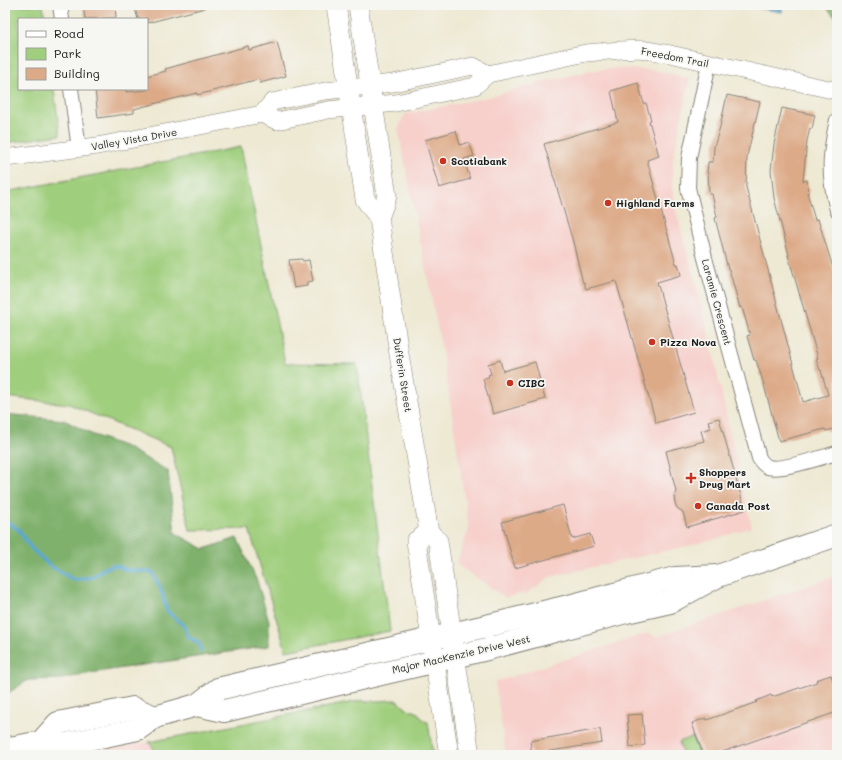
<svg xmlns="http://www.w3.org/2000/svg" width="842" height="760" font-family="Mali,sans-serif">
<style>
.built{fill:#f7d0cc}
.green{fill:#9fce7c;stroke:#5e754c}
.forest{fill:#7fb16c;stroke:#4e6644}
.water{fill:#5aa8d3;stroke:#3b6278}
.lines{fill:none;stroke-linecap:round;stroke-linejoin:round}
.stream{stroke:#5aa8d3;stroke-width:3.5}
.building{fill:#da8}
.minor-casing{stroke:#858278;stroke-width:16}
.tertiary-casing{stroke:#858278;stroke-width:18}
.secondary-casing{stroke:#858278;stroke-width:20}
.primary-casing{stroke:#858278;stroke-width:24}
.minor{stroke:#fff;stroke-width:14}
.tertiary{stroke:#fff;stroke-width:17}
.secondary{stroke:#fff;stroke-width:19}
.primary{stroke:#fff;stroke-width:22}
.poi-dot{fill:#c8321e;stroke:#f6f6f2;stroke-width:1.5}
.labels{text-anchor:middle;stroke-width:3.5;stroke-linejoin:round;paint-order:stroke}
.street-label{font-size:10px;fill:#1c1c1c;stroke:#f6f6f2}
.poi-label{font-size:10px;font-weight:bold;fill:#1c1c1c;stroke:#f6f6f2;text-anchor:start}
</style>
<rect width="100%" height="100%" fill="#f6f6f2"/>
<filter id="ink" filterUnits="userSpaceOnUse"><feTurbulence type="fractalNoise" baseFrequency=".025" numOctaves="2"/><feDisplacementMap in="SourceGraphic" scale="8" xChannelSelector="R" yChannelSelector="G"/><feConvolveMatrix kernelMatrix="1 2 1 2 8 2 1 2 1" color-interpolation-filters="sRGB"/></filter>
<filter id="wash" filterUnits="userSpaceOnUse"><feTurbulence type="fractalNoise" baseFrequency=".012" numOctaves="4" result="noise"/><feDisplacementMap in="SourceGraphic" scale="16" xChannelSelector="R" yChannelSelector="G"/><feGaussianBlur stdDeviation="0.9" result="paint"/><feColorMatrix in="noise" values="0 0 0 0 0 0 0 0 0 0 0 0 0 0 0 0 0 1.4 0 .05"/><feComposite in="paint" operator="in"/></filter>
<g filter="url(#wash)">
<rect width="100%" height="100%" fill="#eee9d3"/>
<g class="built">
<path d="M618,68L653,70L690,78L673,160L672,187L675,207L707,326L743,493L752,527L715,539L687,546L549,577L524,596L523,593L506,598L456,564L469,529L443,356L398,129L405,114L489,97L543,82L589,71Z"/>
<path d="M836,576L837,755H506L495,682L648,633L656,637Z"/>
<path d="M149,742L158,755H98L103,750Z"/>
</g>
<g class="green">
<path d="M5,5H43L45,19H19V89H54L60,135L5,143Z"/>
<path d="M241,147L285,363L357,364L390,631L286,651L249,529L190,530L171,447L69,404L5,397V192Z"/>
<path d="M362,700L366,702L375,701L395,700L399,702L407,709L417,712L424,721L428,722L433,755H158L149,742L359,701Z"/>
<path d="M693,737L700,755H683L679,742Z"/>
</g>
<g class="forest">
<path d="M825,5H837V19L826,7Z"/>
<path d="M5,414L64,420L93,435L126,447L168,471L175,533L204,549L237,538L257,581L269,621V646L97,672L61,679L28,680L5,695Z"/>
</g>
<path class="water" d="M745,5H782V12L757,8Z"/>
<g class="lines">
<path class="stream" d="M5,521L18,529L31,548L49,565L74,580L93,577L105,568L115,565L127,570L152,572L161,589L167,611L183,625L186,630L188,637L199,643L201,651"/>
</g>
<g id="blocks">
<g class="building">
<path d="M83,5H115L116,18L85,19Z"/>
<path d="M134,5H204L205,8L147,23V19H138Z"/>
<path d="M277,42L286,76L260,83L259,79L197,95V93L173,99L134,109V113L98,118L95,89H126V92L147,90V76L166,71L165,69L248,46L249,50Z"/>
<path d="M638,83L644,104L646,103L651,120L649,121L659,156L647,160L676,264H678L681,275L657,282L694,412L656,423L616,281L586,289L584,282L583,283L573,242L544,144L618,122L611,91Z"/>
<path d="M727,95L760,102L747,156L746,187L803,402L828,395L821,370H820L816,359L818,358L788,255H789L774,198L771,170L774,144L782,108L815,115L812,129L810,128L807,141L803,181L807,180L809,192H807L815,220L818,219L837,281L835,282L837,289V428L826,431L825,429L779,441L764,385L756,360H754L747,336L750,335L742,307L740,308L729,269H728L715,218L717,217L712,194H709L708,173H707L708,162H713L714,147L720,127Z"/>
<path d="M456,131L460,145L469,142L474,156L464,159L470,179L439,188L425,140Z"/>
<path d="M302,259L303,261L309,260L313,281L307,282V286L294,288L289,260Z"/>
<path d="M500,360L503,371L535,362L545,399L493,414L483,379L489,378L488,375L491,374L488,364Z"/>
<path d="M719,418L745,510L687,527L683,512L677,508L675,503L674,497L676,491L666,451L704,441L701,431L711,428L708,421Z"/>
<path d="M563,505L572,539L590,534L594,546L515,568L502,522Z"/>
<path d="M831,675L837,691V712L713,755H703L692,723L706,718L707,720L757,702L756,701L771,695L772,697L817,682L816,680Z"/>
<path d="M642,714L645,745L630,747L627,715Z"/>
<path d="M600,729L602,743L532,754L530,741Z"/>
</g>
</g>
</g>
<g filter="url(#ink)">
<use href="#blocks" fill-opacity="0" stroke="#858278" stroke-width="1"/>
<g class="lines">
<g class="minor-casing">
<g id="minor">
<path d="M60,5L62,19"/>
<path d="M709,63L689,158L688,188L705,258L759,458C761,462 764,465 768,467C782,471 822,457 837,453"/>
<path d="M71,89L79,149"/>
<path d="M837,120C829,155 828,175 837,210"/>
</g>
</g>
<g class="tertiary-casing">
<g id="tertiary">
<path d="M262,114L272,102L325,91L393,83L473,66L488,74"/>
<path d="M5,158L97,146L262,114L277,121L328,110L396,103L475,86L488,74L586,53L621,50L640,49L670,54L837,91"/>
</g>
</g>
<g class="secondary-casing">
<g id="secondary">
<path d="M336,5L365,199L379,218L399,354L429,532L438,541L470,755"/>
<path d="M358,5L387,196L379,218"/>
<path d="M429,532L416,541L449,755"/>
</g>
</g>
<g class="primary-casing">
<g id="primary">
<path d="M197,705L224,711L487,649L626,612L670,602L718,576L837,535"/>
<path d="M41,742L58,723L133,708L155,717"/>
<path d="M5,749L41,742L61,745L138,729L155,717L197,705L218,689L482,627L573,605L675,578L718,576"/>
</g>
</g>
<use href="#minor" class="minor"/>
<use href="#tertiary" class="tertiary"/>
<use href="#secondary" class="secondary"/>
<use href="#primary" class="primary"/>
</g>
</g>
<g class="poi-dot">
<circle cx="443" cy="161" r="4"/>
<circle cx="608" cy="203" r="4"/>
<circle cx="652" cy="342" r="4"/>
<circle cx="510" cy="383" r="4"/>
<path d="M689 472h4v4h4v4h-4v4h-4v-4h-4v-4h4z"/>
<circle cx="698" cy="506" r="4"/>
</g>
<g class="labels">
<g class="street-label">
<text transform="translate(675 57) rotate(11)" y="4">Freedom Trail</text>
<text transform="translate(134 139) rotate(-10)" y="4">Valley Vista Drive</text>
<text transform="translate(717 302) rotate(75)" y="4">Laramie Crescent</text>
<text transform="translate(403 375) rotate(81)" y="4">Dufferin Street</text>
<text transform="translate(461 654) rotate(-13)" y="4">Major MacKenzie Drive West</text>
</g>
<g class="poi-label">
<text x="451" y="165">Scotiabank</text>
<text x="616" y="207">Highland Farms</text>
<text x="660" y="346">Pizza Nova</text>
<text x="518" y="387">CIBC</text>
<text x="699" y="476">Shoppers<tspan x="699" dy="12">Drug Mart</tspan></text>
<text x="706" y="510">Canada Post</text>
</g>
</g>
<rect width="842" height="760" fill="none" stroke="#f6f6f2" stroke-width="20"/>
<rect x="18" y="18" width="130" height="72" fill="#f6f6f2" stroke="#9f9f9c"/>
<rect x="26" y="31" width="20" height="6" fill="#ffffff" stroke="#9f9f9c"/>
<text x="54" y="38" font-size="12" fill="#1c1c1c">Road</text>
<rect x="26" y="48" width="20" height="12" fill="#9fce7c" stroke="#9f9f9c"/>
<text x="54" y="58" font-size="12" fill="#1c1c1c">Park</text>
<rect x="26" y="68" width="20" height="12" fill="#ddaa88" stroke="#9f9f9c"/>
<text x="54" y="78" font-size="12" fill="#1c1c1c">Building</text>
</svg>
